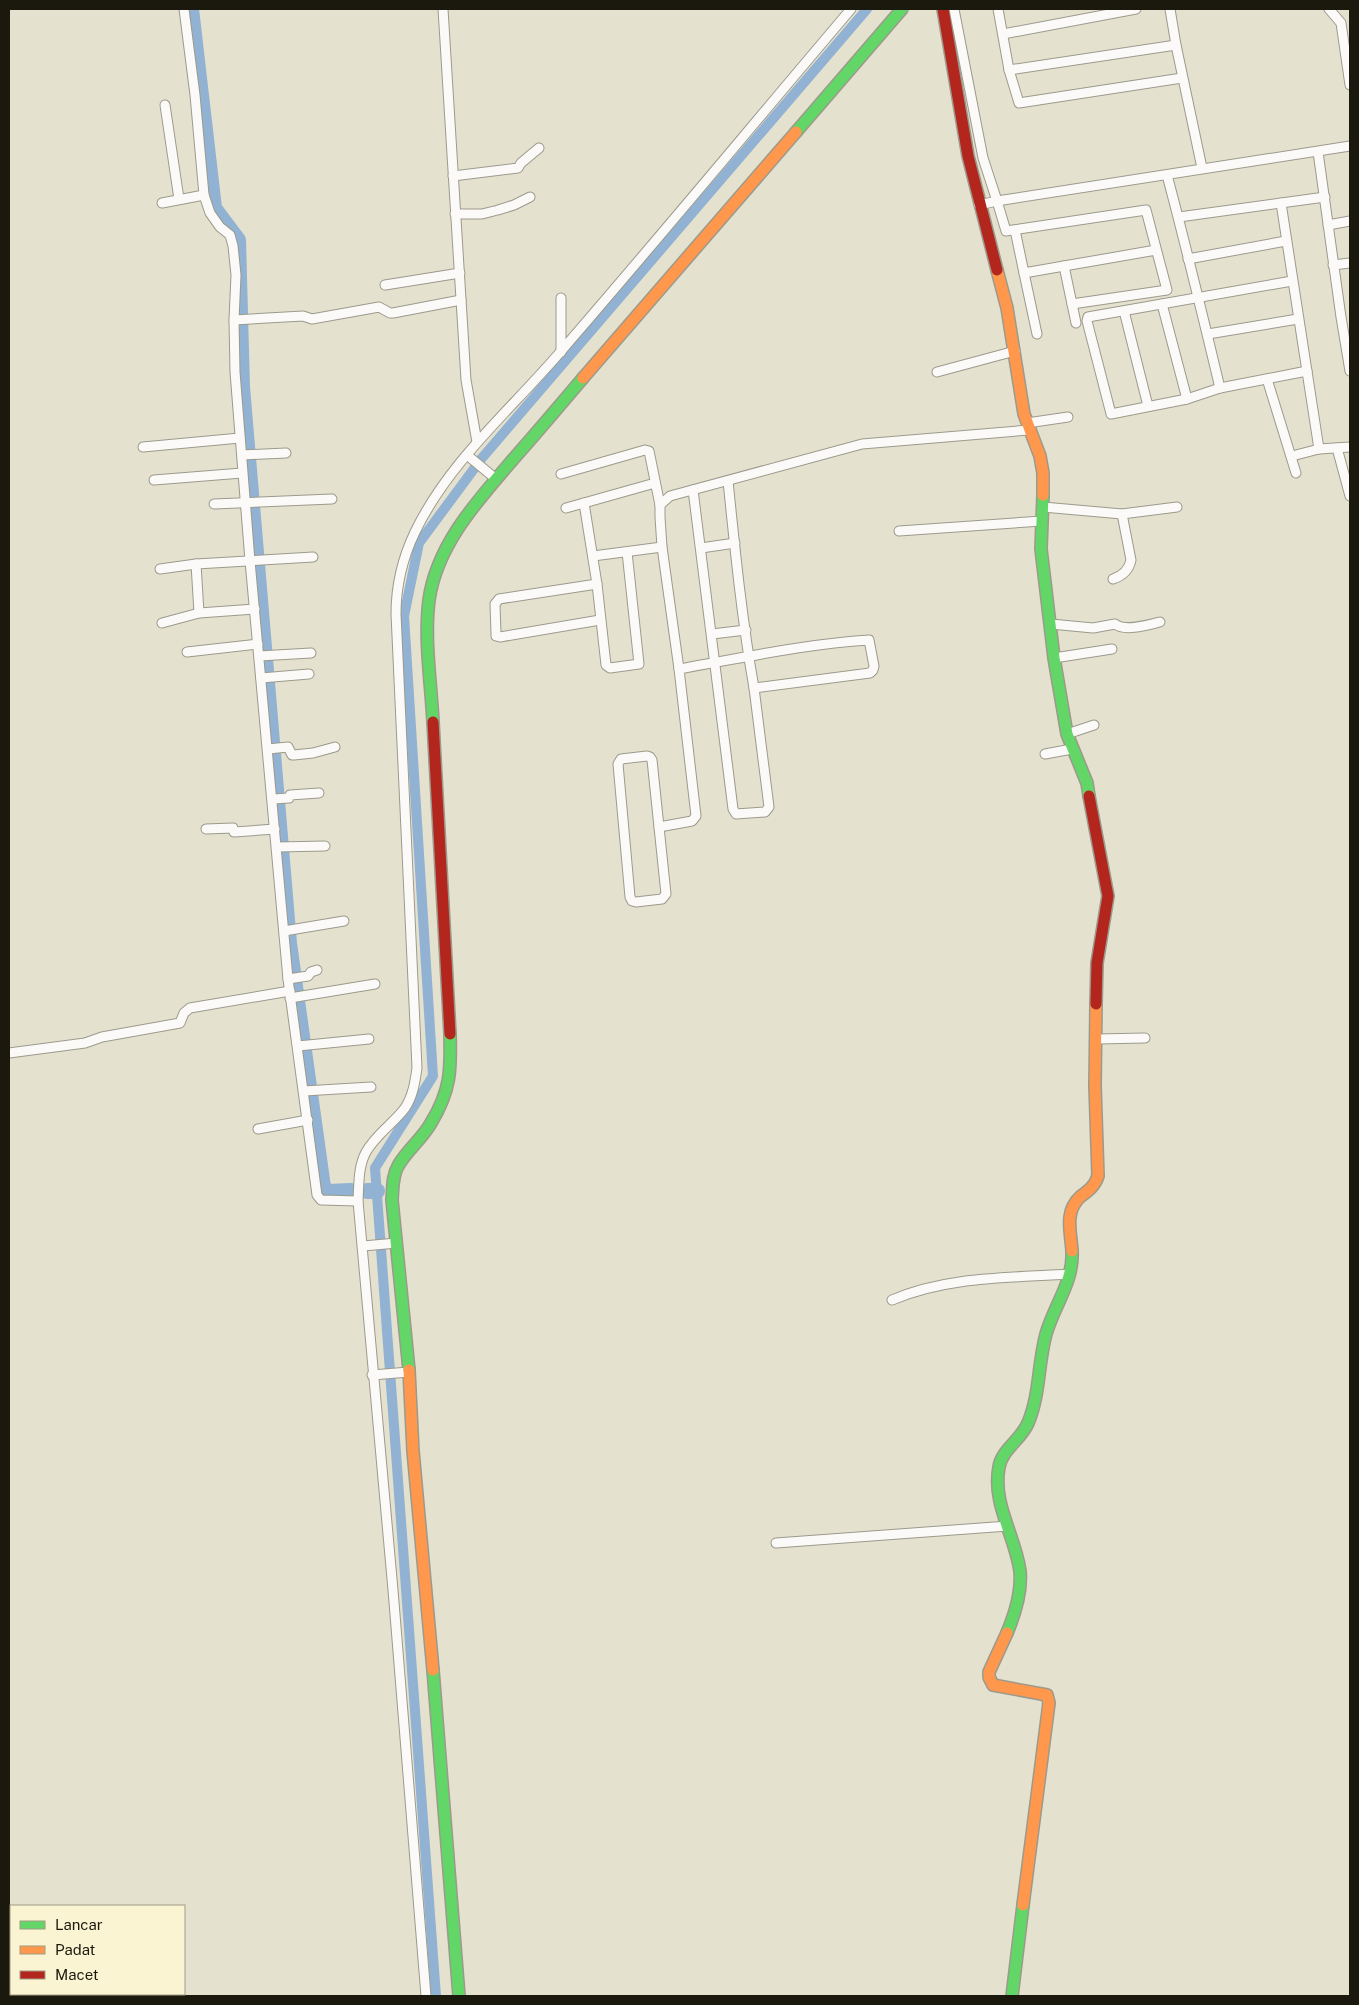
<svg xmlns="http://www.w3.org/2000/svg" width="1359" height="2005" font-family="'Public Sans',sans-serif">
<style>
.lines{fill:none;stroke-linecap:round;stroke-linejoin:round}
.canal{stroke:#91b2d2;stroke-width:10}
.river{stroke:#91b2d2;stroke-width:16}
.street-casing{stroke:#9c9a8c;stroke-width:11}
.fast-casing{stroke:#9c9a8c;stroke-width:14}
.slow-casing{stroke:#9c9a8c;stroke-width:14}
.jam-casing{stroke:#9c9a8c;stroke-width:14}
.street{stroke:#fbfaf8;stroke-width:9}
.fast{stroke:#63d668;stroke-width:11}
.slow{stroke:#ff974d;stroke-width:11}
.jam{stroke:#b3261e;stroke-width:11}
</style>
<rect width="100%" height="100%" fill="#e5e1cf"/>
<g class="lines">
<path class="canal" d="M436,1996L375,1168L433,1076L404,616L419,543L482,458L867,9"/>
<g class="river">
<path d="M191,9L214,208L238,240L242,387L289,943L323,1187L328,1192L351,1191"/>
<path d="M367,1191H377"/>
</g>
<g class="street-casing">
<g id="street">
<path d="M184,9L195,95L204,195L210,213L220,227L230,235L233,246L236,275L234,320L235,372L250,561L288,979L317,1195L321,1200L358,1201"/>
<path d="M443,9L466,380L477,442"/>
<path d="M954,9L983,158L997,201L1350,146"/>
<path d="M998,9L1009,70L1019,103L1182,78"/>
<path d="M1170,9L1176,45L1202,168"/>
<path d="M1329,9L1341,23L1350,85"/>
<path d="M1003,34L1136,9"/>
<path d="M1009,70L1176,45"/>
<path d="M165,105L179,199"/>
<path d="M1318,152L1341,317L1350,371"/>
<path d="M1167,175C1186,246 1203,317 1220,388"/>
<path d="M453,176L518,168L521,163L539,148"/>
<path d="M162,203L204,195"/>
<path d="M1281,203L1319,449"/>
<path d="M979,205L997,201L1006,231L1146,210L1167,290L1072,304L1064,266L1156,250"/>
<path d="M498,210L514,205L530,197"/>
<path d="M455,214H482L494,211"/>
<path d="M1179,217L1325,197"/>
<path d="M1328,225L1350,221"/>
<path d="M1015,230L1024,273L1064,266"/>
<path d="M1188,259L1286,241"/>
<path d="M1333,265L1350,263"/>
<path d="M1024,273L1037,334"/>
<path d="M1292,281L1088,317L1087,321L1111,414L1187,399L1220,388L1307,371"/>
<path d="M385,285L460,273"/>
<path d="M1072,304L1076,323"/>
<path d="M1162,304L1187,399"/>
<path d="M1124,311L1148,406"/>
<path d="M234,320L303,316L312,319L379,307L390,313H393L461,300"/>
<path d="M1208,334L1298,319"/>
<path d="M561,352V298"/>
<path d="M937,372L1015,351"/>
<path d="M1267,379L1296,473"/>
<path d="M1027,423L1068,417"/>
<path d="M143,447L240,438"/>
<path d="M1337,448L1350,496"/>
<path d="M242,455L286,453"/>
<path d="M467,455L496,479"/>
<path d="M1292,456L1319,449L1350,447"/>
<path d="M561,474L645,450L649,451L660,505"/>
<path d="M154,480L242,473"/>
<path d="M693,490L733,809L736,814L765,812L769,807L754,688"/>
<path d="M584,503L597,584L606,665L610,668L639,664L627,552"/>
<path d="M214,504L332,499"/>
<path d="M1043,507L1122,514L1177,507"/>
<path d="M566,508L655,483"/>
<path d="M899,531L1042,521"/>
<path d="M701,548L735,543"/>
<path d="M593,556L662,547"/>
<path d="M196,564L199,613"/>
<path d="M160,569L196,564L313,557"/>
<path d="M1113,579C1122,576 1129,570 1131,560L1122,514"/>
<path d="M597,584L499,599L495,604L496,634V636L500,637L600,620"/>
<path d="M162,623L199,613L255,609"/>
<path d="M1051,624L1093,628L1115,624C1125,632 1148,625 1160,622"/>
<path d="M712,634L746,630"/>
<path d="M187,652L258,644"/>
<path d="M259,656L311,653"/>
<path d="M1054,658L1112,649"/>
<path d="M679,669L662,547L660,517V505L670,496L862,444L1029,430"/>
<path d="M261,678L309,674"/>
<path d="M1067,734L1094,725"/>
<path d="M268,749L288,747L292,755H294L313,753L335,747"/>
<path d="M1045,754L1072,749"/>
<path d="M647,756L650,757L652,760L666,894L662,899L636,902L632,901L630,897L618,764L621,759Z"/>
<path d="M273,799L289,798L290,795L319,793"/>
<path d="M659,827L692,821L696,816L679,669C742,658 805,644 869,640L874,666L873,670L870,673L754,688C742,620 735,550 728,481"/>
<path d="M206,829L233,828L234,832L275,829"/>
<path d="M277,847L325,846"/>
<path d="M284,931L344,921"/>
<path d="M288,979L308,976L311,972L317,970"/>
<path d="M290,998L375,984"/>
<path d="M1097,1039L1145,1038"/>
<path d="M298,1046L369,1039"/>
<path d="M9,1053L85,1043L102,1037L180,1023L184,1013L190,1008L290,991"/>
<path d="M304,1091L371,1087"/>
<path d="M258,1129L308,1120"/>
<path d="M363,1246L397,1243"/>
<path d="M892,1300C948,1276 1010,1278 1070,1274"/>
<path d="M372,1375L409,1372"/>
<path d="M776,1543L1008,1526"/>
<path d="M426,1996L393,1590L358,1201C359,1184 358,1167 366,1152C376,1134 393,1124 405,1108C413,1096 415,1082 417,1068L396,614C396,586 403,557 415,532C449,461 512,409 562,350C660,237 755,122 851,9"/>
</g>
</g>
<g class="fast-casing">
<g id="fast">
<path d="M796,132L902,9"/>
<path d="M1043,495L1041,549L1054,658L1067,734L1087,783L1089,796"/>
<path d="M433,722C431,682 424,640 429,600C437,543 480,498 516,456C539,430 561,404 583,378"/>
<path d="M409,1370L392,1200C393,1189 392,1176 398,1166C407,1150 422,1139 431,1123C451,1090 451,1070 450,1034"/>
<path d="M1007,1633C1015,1614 1022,1592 1020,1571C1015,1535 992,1504 999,1467C1002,1449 1021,1440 1028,1423C1040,1395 1038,1363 1046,1334C1054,1306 1074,1281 1072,1251"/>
<path d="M433,1670L459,1996"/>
<path d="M1012,1996L1023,1905"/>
</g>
</g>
<g class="slow-casing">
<g id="slow">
<path d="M997,270L1007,308L1024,414L1040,456L1043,473V495"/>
<path d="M583,378L796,132"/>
<path d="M1072,1251C1071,1232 1064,1212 1080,1197C1088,1191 1095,1186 1098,1176L1095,1086L1096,1004"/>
<path d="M409,1370L413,1451L433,1670"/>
<path d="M1007,1633L989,1672V1677L993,1685L1047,1695L1049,1703L1023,1905"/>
</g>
</g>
<g class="jam-casing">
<g id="jam">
<path d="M943,9L968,156L997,270"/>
<path d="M433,722L450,1034"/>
<path d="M1089,796L1108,896L1097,963L1096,1004"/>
</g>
</g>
<use href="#street" class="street"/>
<use href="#fast" class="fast"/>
<use href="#slow" class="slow"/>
<use href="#jam" class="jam"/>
</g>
<rect width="1359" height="2005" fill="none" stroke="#1b190d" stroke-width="20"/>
<rect x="10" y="1905" width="175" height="90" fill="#fbf4d3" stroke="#a19c84"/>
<rect x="20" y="1921" width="25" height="8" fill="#63d668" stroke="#a19c84"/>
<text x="55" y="1930" font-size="15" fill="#1b190d">Lancar</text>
<rect x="20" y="1946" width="25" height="8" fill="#ff974d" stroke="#a19c84"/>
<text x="55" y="1955" font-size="15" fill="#1b190d">Padat</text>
<rect x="20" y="1971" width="25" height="8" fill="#b3261e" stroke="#a19c84"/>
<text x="55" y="1980" font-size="15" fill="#1b190d">Macet</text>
</svg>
